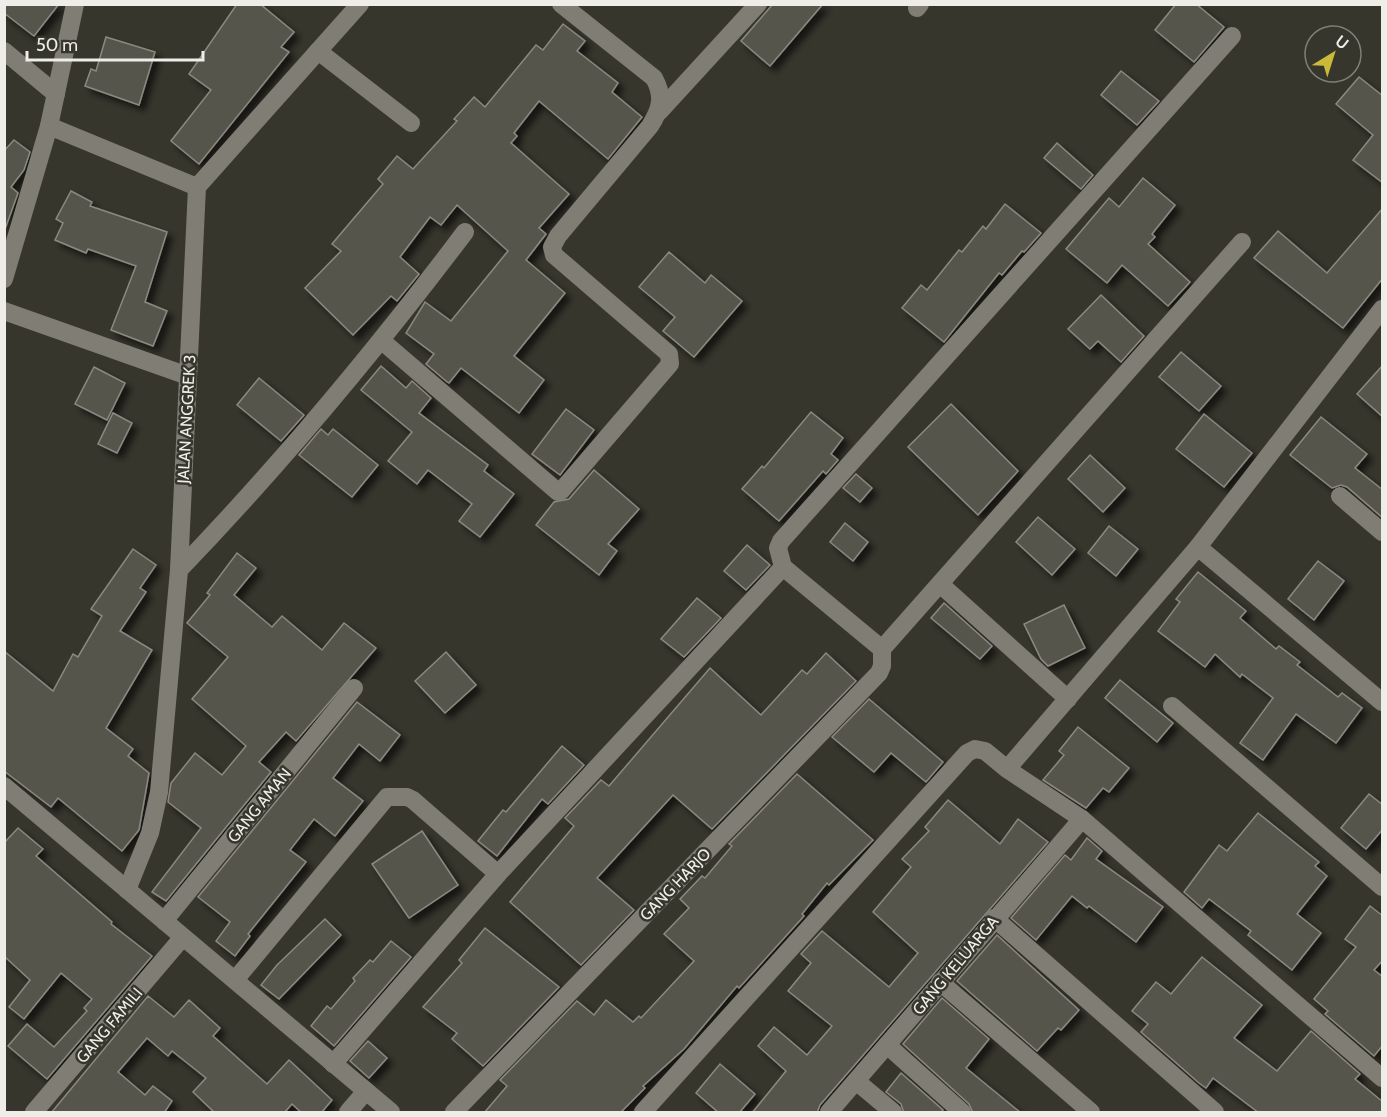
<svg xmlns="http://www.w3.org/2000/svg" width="1387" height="1117" font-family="Cabin,sans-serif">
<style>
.building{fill:#55544b;stroke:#8b8980;stroke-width:1.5;filter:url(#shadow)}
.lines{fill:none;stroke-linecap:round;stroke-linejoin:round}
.minor{stroke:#7f7d74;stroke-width:18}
.labels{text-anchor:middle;stroke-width:5;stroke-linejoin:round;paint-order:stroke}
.street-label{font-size:16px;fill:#eeede8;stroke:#37362d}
</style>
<defs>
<filter id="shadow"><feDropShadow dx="5.5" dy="5.5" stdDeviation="3" flood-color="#0009"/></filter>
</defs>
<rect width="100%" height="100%" fill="#37362d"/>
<g class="building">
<path d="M4,4H59L34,36L4,13Z"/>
<path d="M237,4H260L294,32L281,47L289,52L199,164L171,141L211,90L189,74Z"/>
<path d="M773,4H823L770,66L741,41Z"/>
<path d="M1176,4H1196L1224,27L1194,62L1155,30Z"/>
<path d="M563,24L585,41L577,51L618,83L612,92L642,117L608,159L539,101L514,133L517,136L511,143L569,194L539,228L546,234L526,260L565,293L514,356L544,380L519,413L461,368L449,383L446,381L426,364L434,354L406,333L425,302L451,321L508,251L457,205L441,225L430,217L400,257L419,274L397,301L391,296L353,335L305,288L341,251L332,244L383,184L378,179L397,156L413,169L457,121L454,119L474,97L485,107L536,45L543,50Z"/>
<path d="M106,37L155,52L139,105L85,86L91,69L96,71Z"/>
<path d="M1121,71L1159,101L1137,125L1101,95Z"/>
<path d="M1359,77L1383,96V183L1353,160L1373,135L1336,104Z"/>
<path d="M14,140L30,152L24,170L11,187L18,193L4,232V151Z"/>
<path d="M1057,143L1093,175L1081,189L1044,158Z"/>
<path d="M1143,178L1175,205L1152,234L1155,237L1148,244L1190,282L1168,306L1122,265L1107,283L1066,249L1109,198L1119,207Z"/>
<path d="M71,191L92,202L90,206L167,232L145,302L167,311L153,346L111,330L136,266L88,249L86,253L55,240L63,223L56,219Z"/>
<path d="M1005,204L1041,233L1024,252L1022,251L1002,275L999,273L944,342L902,308L921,285L927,290L959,250L962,252L983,226L986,229Z"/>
<path d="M1383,208V278L1343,328L1254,258L1278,231L1327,273Z"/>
<path d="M669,252L705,283L711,275L742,301L694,357L663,331L675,317L639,287Z"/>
<path d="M1101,295L1144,336L1121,362L1098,341L1090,349L1068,329Z"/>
<path d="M1181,352L1221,386L1199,411L1159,377Z"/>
<path d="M1383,365V417L1357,394Z"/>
<path d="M381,366L406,388L412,381L431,398L419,413L488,465L484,471L514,494L480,537L459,521L472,504L428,470L417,484L388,461L412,432L361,390Z"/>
<path d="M94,367L125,383L107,420L75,404Z"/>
<path d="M259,378L304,415L281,441L237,405Z"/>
<path d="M951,404L1018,471L978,515L908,447Z"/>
<path d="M566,409L594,430L560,475L532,454Z"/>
<path d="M811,412L843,438L831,454L838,460L826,474L823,471L779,521L742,489L762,466L764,468Z"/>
<path d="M113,413L132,423L117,453L98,444Z"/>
<path d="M1204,414L1252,453L1224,487L1176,449Z"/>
<path d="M1321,417L1367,454L1355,468L1383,490V518L1347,487L1341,485L1332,488L1290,455Z"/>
<path d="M321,429L328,435L333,429L378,465L352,497L299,455Z"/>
<path d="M1090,455L1125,488L1103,512L1068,479Z"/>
<path d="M594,470L639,509L608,544L617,551L599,575L536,525L554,502L569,499Z"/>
<path d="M856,474L872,488L860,502L843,488Z"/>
<path d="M1038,517L1075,549L1052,575L1016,542Z"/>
<path d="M845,523L868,542L853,561L830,542Z"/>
<path d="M1109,526L1138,549L1116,576L1088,553Z"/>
<path d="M747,545L770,565L746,590L724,571Z"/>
<path d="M133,549L156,565L140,588L146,592L120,631L152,650L106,728L133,749L128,756L149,773L139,830L122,851L58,798L51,807L4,771V651L53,691L73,654L78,657L102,616L91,609Z"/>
<path d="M237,553L256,568L234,595L272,627L282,616L322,650L344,623L376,648L296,741L286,732L259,762L271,772L166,901L152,892L201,828L168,802L171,783L195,753L222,775L246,746L192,699L228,657L187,623L210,595L207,593Z"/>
<path d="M1318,561L1344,581L1314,620L1288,599Z"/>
<path d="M1198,572L1246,611L1240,618L1276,649L1279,646L1300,662L1297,665L1338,697L1342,693L1362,708L1336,743L1296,714L1263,760L1240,743L1273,698L1242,674L1240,677L1215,654L1205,667L1158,631L1180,602L1176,599Z"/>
<path d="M697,598L721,618L684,657L661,639Z"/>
<path d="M944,603L992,646L980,659L931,618Z"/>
<path d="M1064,605L1085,648L1048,666L1041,659L1024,624Z"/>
<path d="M446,652L476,685L445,713L415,681Z"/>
<path d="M826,653L856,681L712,829L673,795L597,878L634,910L581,965L510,902L574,826L565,818L601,780L609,786L710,668L761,715L802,670L807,674Z"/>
<path d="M1120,680L1173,723L1157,742L1105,698Z"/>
<path d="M869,699L943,762L926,782L891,753L874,772L832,737Z"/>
<path d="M357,702L400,735L380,761L359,744L333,778L363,801L335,836L314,819L290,850L306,862L248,934L250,936L235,956L216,941L230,922L198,897Z"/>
<path d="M1078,727L1129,768L1109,792L1103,788L1086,808L1043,780L1064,755L1059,751Z"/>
<path d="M562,746L584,765L548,804L542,799L497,856L478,841L503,810L506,812Z"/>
<path d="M797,774L873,840L829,885L827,883L802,914L804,916L739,988L737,986L684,1049L643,1086L645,1088L620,1113H484L507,1086L500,1080L577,1001L594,1015L606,1000L633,1022L639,1016L641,1018L694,961L664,934L689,908L680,899L702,876L705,878L732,846L729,844Z"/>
<path d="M1369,794L1383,805V829L1366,849L1341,828Z"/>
<path d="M948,800L1000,844L1018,819L1048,842L820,1105L817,1113H752L786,1071L758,1046L774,1027L807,1055L832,1026L788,991L811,963L801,954L822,931L889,987L918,953L873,912L911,867L902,859L929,831L925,827Z"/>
<path d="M1258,813L1319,862L1315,866L1327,876L1297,914L1321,933L1292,970L1248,935L1251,931L1209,899L1202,908L1184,892L1219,845L1227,851Z"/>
<path d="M18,828L43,849L36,856L112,922L111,924L152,956L47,1079L8,1046L27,1024L54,1047L87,1011L84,1008L92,999L61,973L24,1019L9,1007L30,980L4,956V843Z"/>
<path d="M422,831L458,885L409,918L372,864Z"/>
<path d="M1087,838L1102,851L1096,859L1163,907L1136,942L1089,906L1087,908L1072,896L1036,940L1011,918L1065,855L1071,860Z"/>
<path d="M1370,906L1383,916V960L1374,970L1383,977V1045L1374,1056L1325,1014L1328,1011L1314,999L1356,947L1345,939Z"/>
<path d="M325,919L341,935L279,999L261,985L277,965Z"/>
<path d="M485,928L559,987L483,1066L452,1039L457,1033L423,1007L462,963L459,960Z"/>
<path d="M997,935L1079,1010L1061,1030L1058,1028L1037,1051L957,981Z"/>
<path d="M391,941L411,957L334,1046L311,1026L327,1006L331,1009L355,981L353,978L370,960L373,962Z"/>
<path d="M1202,957L1262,1005L1234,1038L1277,1071L1311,1031L1360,1074L1355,1079L1383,1102V1113H1259L1213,1078L1206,1088L1199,1083L1141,1032L1148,1024L1132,1011L1156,982L1171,994Z"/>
<path d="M148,996L174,1017L189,1000L220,1028L213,1036L267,1084L289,1060L332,1100L321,1113H302L292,1104L284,1113H215L193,1092L206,1078L172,1051L168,1056L147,1038L118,1072L145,1095L153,1086L172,1101L164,1113H51Z"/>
<path d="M942,998L989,1039L966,1068L1021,1113H973L969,1104L903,1044Z"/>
<path d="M368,1041L387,1058L369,1078L350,1061Z"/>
<path d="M720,1064L755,1094L739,1113H719L696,1093Z"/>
<path d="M901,1073L943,1110L941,1113H904L901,1104L886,1092Z"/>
</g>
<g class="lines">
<g class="minor">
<path d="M917,8L920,4"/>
<path d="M4,51L56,94"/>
<path d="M318,51L411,123"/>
<path d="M659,112L758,4"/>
<path d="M49,126L197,187"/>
<path d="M4,279L49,126L75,4"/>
<path d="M4,311L188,376"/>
<path d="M382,341L558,492L561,491L670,364L669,354L554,255L552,247L558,236L650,126C661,109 664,96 654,78L561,4"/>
<path d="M1340,496L1382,532"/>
<path d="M1198,547L1382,702"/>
<path d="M179,570C281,464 376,350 465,232"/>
<path d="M940,584L1068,699"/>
<path d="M882,649L783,567L778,548L781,541L1232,36"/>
<path d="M882,649L1242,242"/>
<path d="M1172,706L1382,887"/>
<path d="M1007,769L1198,547L1382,309"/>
<path d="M4,786L391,1112"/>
<path d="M127,890L150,833L159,792L179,570L197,187L360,4"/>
<path d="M994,918L1215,1112"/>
<path d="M164,921L354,688"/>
<path d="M235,980L387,797H407L413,800L498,874"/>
<path d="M940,982L1091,1112"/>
<path d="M887,1045L962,1112"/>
<path d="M333,1064L498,874L783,567"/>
<path d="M856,1081L893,1112"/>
<path d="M34,1112L183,937"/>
<path d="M348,1112L366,1091"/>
<path d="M454,1112L879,673L882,666V649"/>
<path d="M643,1112L967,753L975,749L985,751L1007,769L1082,819L1382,1078"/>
<path d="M829,1112L1082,819"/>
</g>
</g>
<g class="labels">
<g class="street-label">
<text transform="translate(186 419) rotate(-87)" y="6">JALAN ANGGREK 3</text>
<text transform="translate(259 805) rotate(-51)" y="6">GANG AMAN</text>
<text transform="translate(675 884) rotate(-46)" y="6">GANG HARJO</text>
<text transform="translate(955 965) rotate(-50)" y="6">GANG KELUARGA</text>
<text transform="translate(109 1025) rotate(-50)" y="6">GANG FAMILI</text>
</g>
</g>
<rect width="1387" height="1117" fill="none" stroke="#eeede8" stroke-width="12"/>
<g transform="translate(1333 54) rotate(38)"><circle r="28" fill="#37362d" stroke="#807f78" stroke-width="1.5"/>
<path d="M0-4.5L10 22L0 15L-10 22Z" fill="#cbb939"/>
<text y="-9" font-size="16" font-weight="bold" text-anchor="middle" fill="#eeede8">U</text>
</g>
<path d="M27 51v9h176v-9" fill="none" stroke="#eeede8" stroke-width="3"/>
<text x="36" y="51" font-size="18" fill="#eeede8" stroke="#37362d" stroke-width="4.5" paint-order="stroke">50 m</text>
</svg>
